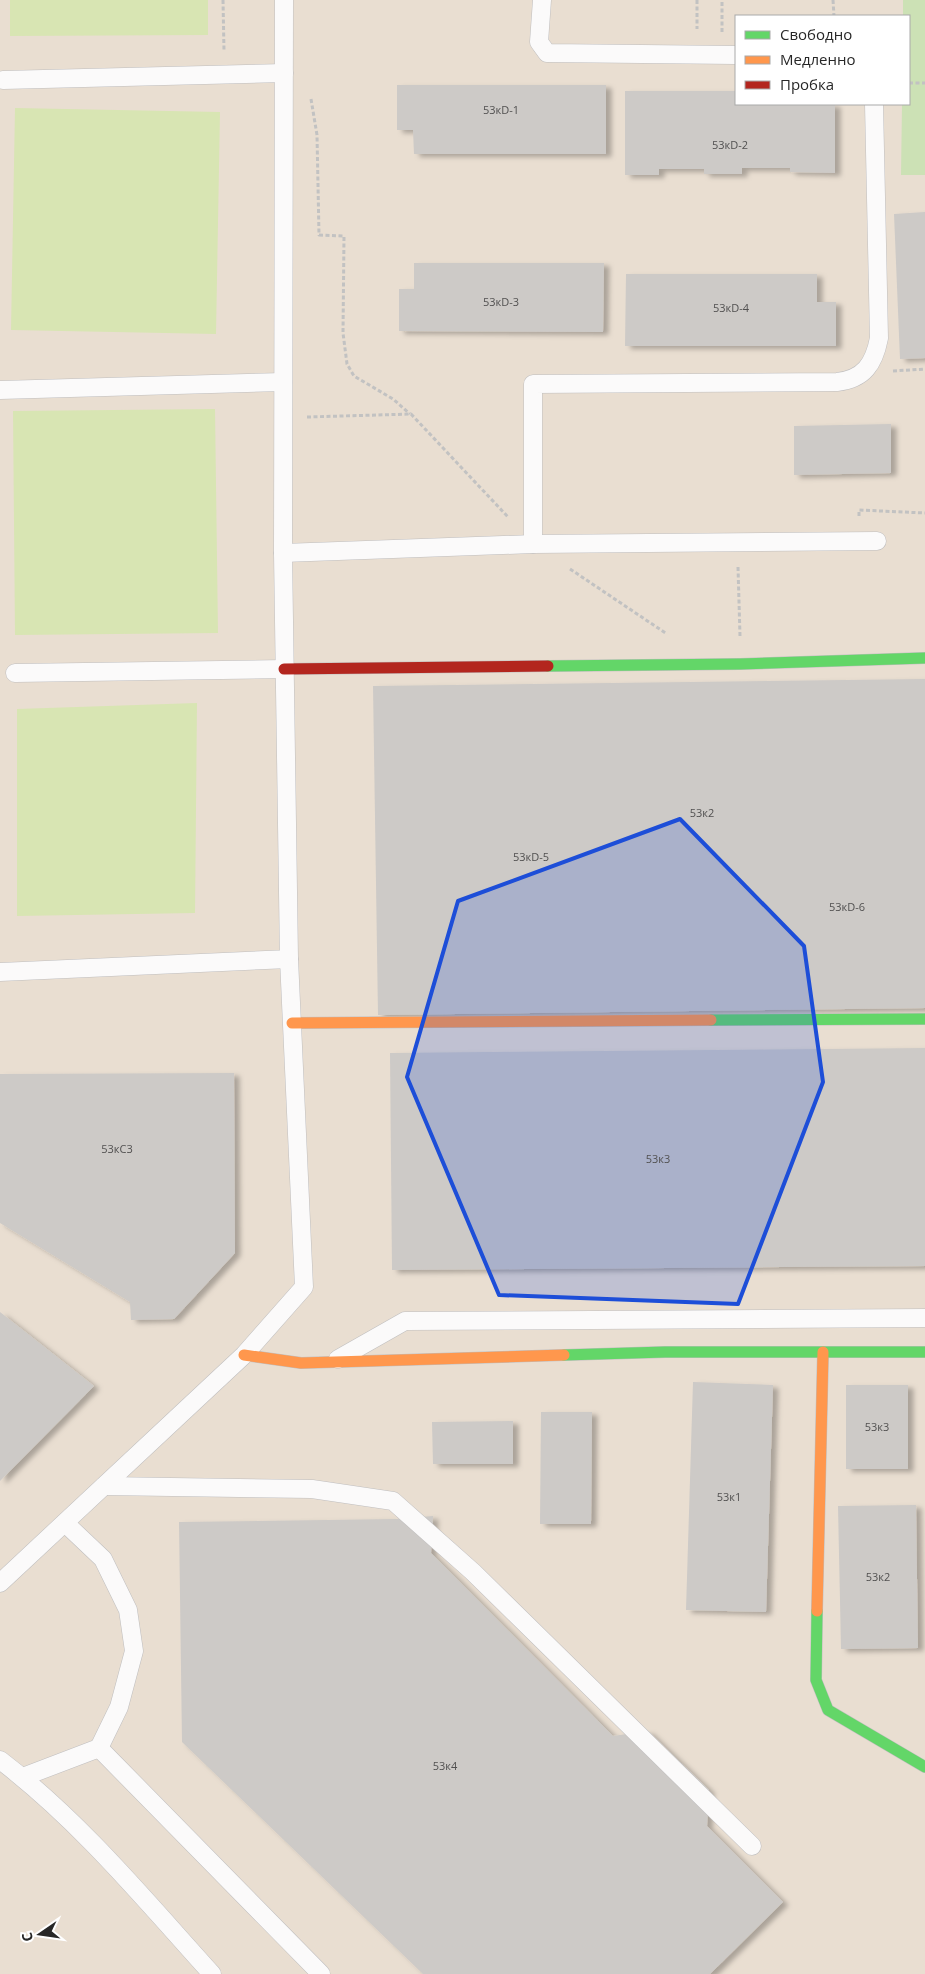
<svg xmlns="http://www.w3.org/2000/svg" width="925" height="1974" font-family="'Open Sans',sans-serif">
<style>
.education{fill:#e9ded1;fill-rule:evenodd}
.green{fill:#cce1b5}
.pitch{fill:#d8e5b3}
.building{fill:#cdcac7;filter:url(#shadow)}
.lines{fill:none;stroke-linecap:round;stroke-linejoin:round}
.lane-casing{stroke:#bfbebf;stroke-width:19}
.fast-casing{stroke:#bfbebf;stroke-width:12}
.slow-casing{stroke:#bfbebf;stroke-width:12}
.jam-casing{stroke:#bfbebf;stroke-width:12}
.path{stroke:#c2c2c2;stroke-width:3;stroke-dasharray:4 2.5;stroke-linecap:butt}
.lane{stroke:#fbfafa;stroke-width:18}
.fast{stroke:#63d668;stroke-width:11}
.slow{stroke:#ff974d;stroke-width:11}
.jam{stroke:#b3261e;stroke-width:11}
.marked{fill:#1d4ed8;fill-opacity:0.2;stroke:#1d4ed8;stroke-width:4;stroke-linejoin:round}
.labels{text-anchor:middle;stroke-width:4.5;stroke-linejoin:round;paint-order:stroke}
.number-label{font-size:11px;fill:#515050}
</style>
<defs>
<filter id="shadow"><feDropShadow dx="5.5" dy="3" stdDeviation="2.5" flood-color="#0004"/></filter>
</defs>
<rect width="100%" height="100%" fill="#e6e1dd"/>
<path class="education" d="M0,0H925V1974H0ZM736,16H909V104H736Z"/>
<path class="green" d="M903,0H925V175H901L902,104H909V16H903Z"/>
<g class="pitch">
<path d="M10,0H208V35L10,36Z"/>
<path d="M15,108L220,112L216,334L11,330Z"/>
<path d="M215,409L218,633L15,635L13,411Z"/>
<path d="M197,703L195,913L17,916V709Z"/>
</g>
<g class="building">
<path d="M397,85H606V154H414L413,130H397Z"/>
<path d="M625,91H736V104H835V173L790,172V168H742V174H704V169H659V175H625Z"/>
<path d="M925,212V358L900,359L894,214Z"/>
<path d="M414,263H604L603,332L399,331V289H414Z"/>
<path d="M626,274H817V302H836V346H625Z"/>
<path d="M891,424V473L794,475V426Z"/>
<path d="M925,679V1008L378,1015L373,686Z"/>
<path d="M925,1048V1266L392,1270L390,1053Z"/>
<path d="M234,1073L235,1253L174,1319L131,1320L130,1302L0,1223V1074Z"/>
<path d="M0,1312L94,1386L0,1481Z"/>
<path d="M693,1382L773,1385L766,1612L686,1610Z"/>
<rect x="846" y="1385" width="62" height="84"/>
<path d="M541,1412H592L591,1524H540Z"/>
<path d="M513,1421V1464H433L432,1422Z"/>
<path d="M916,1505L918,1648L841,1649L838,1506Z"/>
<path d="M433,1516L431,1553L613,1736L648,1731L709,1790L707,1826L783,1902L710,1974H423L182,1742L179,1522L396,1519Z"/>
</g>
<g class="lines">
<g class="lane-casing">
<g id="lane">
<path d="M542,0L539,42L547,53L736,55"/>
<path d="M3,80L284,73"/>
<path d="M0,390L283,382"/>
<path d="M533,544V384L837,382C864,379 874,364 879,338L874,104"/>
<path d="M283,553L533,544L877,541"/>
<path d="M15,673L284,669"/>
<path d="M0,972L289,959L283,553L284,0"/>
<path d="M338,1359L405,1321L925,1318"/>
<path d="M104,1486L312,1489L393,1501L473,1572L752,1846"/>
<path d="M65,1523L103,1559L128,1610L134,1651L119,1707L99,1748"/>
<path d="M0,1583L244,1355L304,1287L289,959"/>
<path d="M0,1760C80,1821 145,1900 212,1974"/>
<path d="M23,1777L99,1748L321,1974"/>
</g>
</g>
<g class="fast-casing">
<g id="fast">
<path d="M548,666L740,664L925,658"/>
<path d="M711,1020L925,1019"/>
<path d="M564,1355L665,1352H925"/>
<path d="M817,1611L816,1680L828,1710L925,1767"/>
</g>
</g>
<g class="slow-casing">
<g id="slow">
<path d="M292,1023L711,1020"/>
<path d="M244,1355L301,1363L564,1355"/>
<path d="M817,1611L823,1352"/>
</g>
</g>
<g class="jam-casing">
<path id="jam" d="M284,669L548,666"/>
</g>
<g class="path">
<path d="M223,0L224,51"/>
<path d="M697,0V29"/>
<path d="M833,0L834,16"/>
<path d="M722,32V0"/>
<path d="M909,83H925"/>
<path d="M311,99L317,135L319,235L344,236L343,333L347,364L354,376L393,399L410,414"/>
<path d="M893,371L925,369"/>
<path d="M307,417L411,414L508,517"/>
<path d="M859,516V510L925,513"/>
<path d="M738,567L740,636"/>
<path d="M570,569L667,634"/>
</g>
<use href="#lane" class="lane"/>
<use href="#fast" class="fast"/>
<use href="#slow" class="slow"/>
<use href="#jam" class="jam"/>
</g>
<path class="marked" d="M680,819L804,946L823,1082L738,1304L499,1295L407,1077L458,901Z"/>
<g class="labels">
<g class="number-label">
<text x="501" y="114">53кD-1</text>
<text x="730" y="149">53кD-2</text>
<text x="501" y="306">53кD-3</text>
<text x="731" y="312">53кD-4</text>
<text x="702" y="817">53к2</text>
<text x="531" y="861">53кD-5</text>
<text x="847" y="911">53кD-6</text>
<text x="117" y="1153">53кС3</text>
<text x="658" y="1163">53к3</text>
<text x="877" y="1431">53к3</text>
<text x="729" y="1501">53к1</text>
<text x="878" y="1581">53к2</text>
<text x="445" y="1770">53к4</text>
</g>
</g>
<rect x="735" y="15" width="175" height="90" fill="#ffffff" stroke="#a9a9a9"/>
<rect x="745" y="31" width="25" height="8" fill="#63d668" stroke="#a9a9a9"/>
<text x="780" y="40" font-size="15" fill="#272727">Свободно</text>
<rect x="745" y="56" width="25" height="8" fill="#ff974d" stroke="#a9a9a9"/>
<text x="780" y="65" font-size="15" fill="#272727">Медленно</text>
<rect x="745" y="81" width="25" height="8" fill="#b3261e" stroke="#a9a9a9"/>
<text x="780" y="90" font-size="15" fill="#272727">Пробка</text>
<g transform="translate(40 1934) rotate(257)" stroke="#ffffff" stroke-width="4" paint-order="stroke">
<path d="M0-4L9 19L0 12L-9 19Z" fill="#272727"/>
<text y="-8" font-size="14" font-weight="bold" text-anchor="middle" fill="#272727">С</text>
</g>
</svg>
